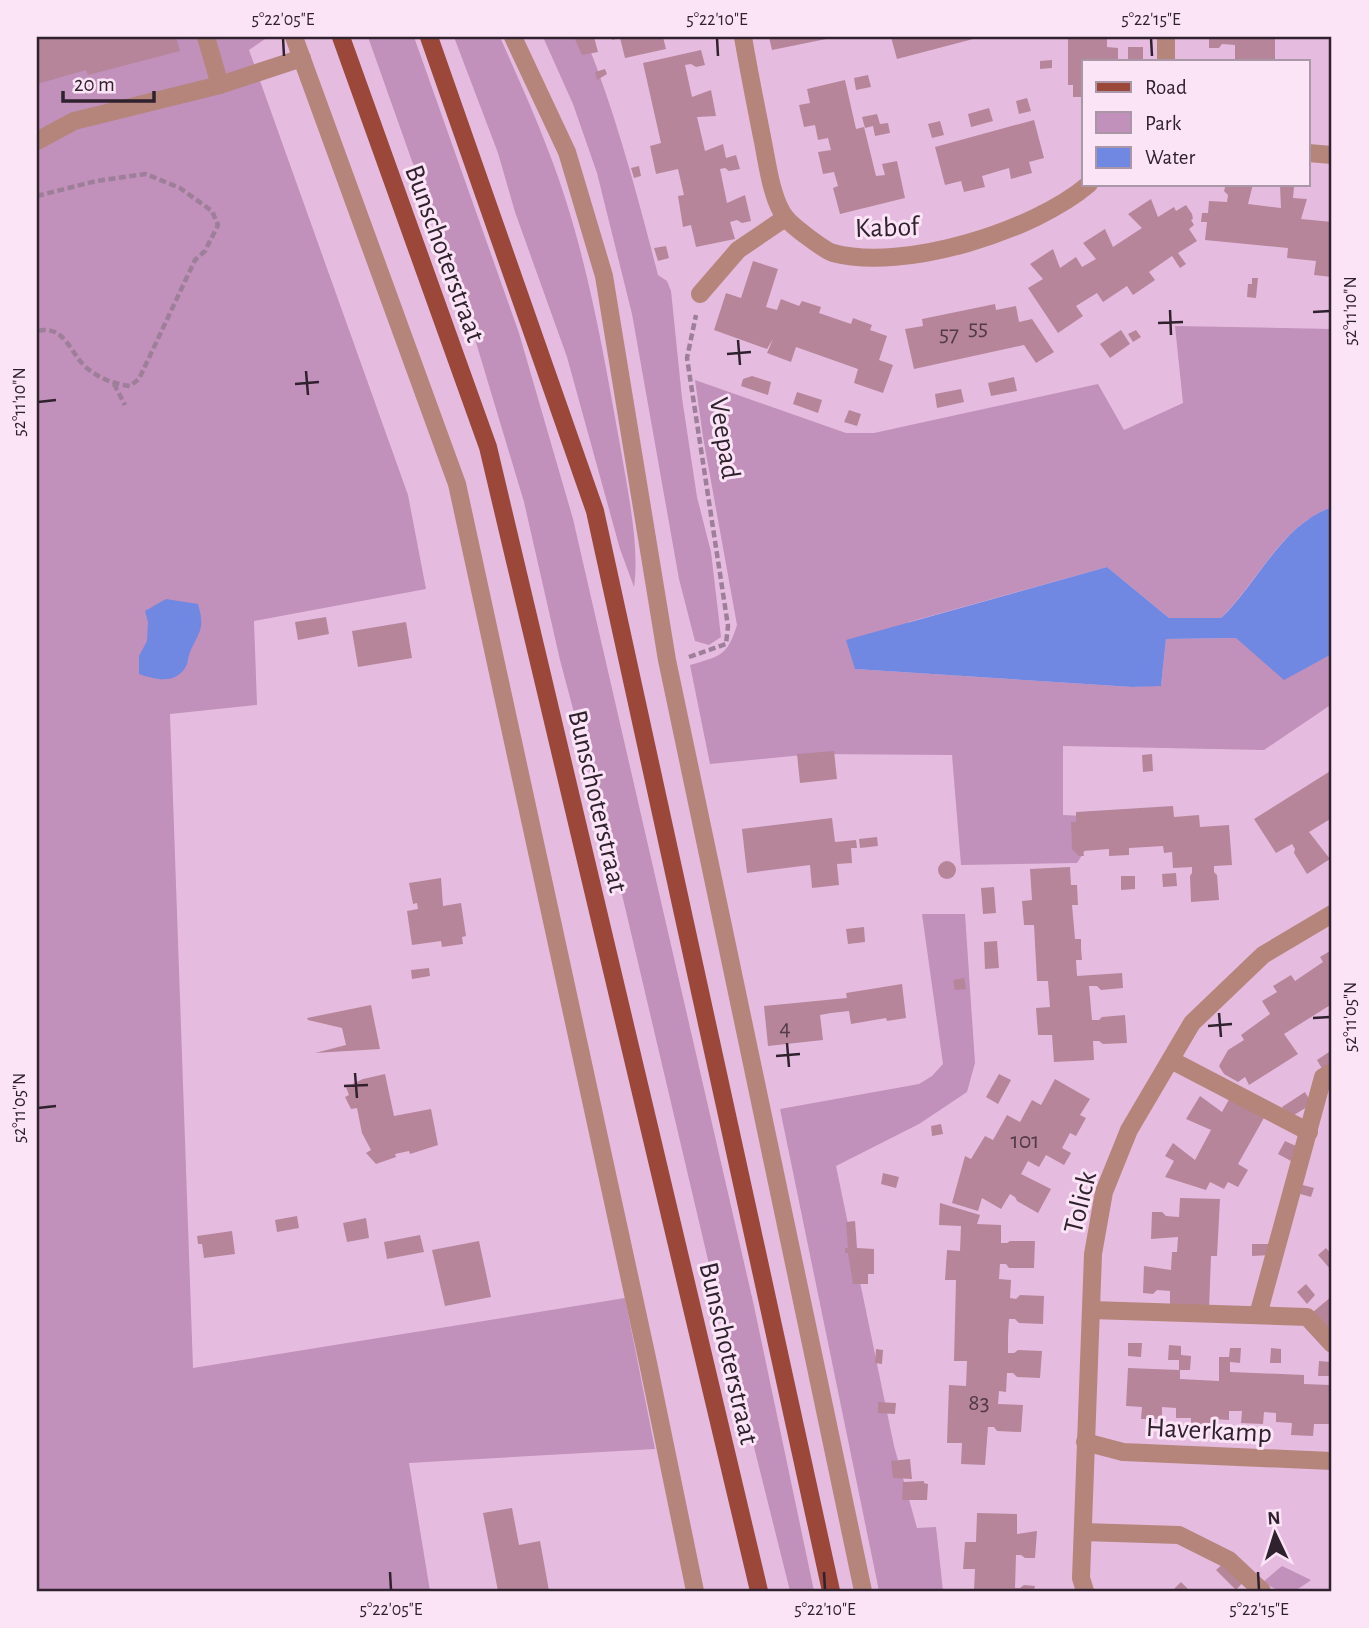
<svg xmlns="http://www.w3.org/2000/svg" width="1369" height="1628" font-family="'Alegreya Sans',sans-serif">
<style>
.green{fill:#c190bb}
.water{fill:#7088e1}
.building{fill:#b6859a}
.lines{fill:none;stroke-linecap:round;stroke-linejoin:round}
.path{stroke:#9e7f99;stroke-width:4.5;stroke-dasharray:7 3.5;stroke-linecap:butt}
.minor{stroke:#b5857c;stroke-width:18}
.major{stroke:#9b4739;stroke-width:18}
.ticks{fill:none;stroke:#30212e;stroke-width:2.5}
.labels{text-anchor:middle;stroke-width:6;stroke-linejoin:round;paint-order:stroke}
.number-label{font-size:24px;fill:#523a49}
.street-label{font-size:28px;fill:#30212e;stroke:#fae4f6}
.neatline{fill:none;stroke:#30212e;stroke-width:2.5}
.ticks-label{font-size:18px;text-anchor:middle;fill:#30212e}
</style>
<rect width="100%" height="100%" fill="#e5bcdf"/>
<g class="green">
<path d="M37,37H268L249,50L408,495L426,589L254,621L257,705L170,714L193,1368L625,1298L655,1449L409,1463L430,1591H37Z"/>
<path d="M368,37H414L519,333L573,519L754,1306L814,1591H790L720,1311L620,886L560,660L524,502L450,256L424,195Z"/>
<path d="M454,37H500C516,74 534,112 548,150C585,244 602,345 620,445C627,487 640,546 634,587L620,549L567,357L515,212L498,153Z"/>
<path d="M543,37H585C616,114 637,194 658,275L667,281L671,291L682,398L697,497L711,552L721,637L709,645L695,641L679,579L632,314L597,173L573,104Z"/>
<path d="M1175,326L1332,329V507C1281,525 1257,583 1221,618H1169L1107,567L909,622L855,669L1132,687L1161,685L1166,639L1237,638L1284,679L1332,654V704L1264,750L1063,746V815L1084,816L1086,849L1077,863L961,865L952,755L813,754L710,764L690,665C721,656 727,656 737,625L703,437L695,380L846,433H874L1098,384L1124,430L1183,403Z"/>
<path d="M922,914H965L975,1063L967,1092L919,1124L836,1166L894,1446L917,1528L936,1527L943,1591H879L780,1109L919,1084L932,1076L943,1064Z"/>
<path d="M1282,1566L1311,1580C1292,1595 1283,1595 1263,1582Z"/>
</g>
<g class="water">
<path d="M1332,507V654L1284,680L1236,638L1166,639L1161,686L1132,687L855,669L846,640L1107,567L1169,618H1221C1258,583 1281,525 1332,507Z"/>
<path d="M166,599L198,604C205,629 200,630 190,652C188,657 188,664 185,668C174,685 154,679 139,674V656L147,641L148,622L145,611Z"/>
</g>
<g class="building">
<path d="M37,37H176L180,51L88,75L86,70L37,84Z"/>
<path d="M574,37H594L598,52L582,55Z"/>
<path d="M612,37H663L666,49L625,58L620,38L612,40Z"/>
<path d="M769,37H831V38L772,50Z"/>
<path d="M891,37H977V38L897,59Z"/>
<path d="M1068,37H1107V47L1118,48V61H1084V97H1073V85H1068Z"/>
<path d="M1209,37H1275V61H1235V45L1222,44L1219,48H1209Z"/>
<rect x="1128" y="47" width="15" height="14"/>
<path d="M701,50L705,65L696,67L691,64L685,65L692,97L711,90L716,116L697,117L705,151L723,144L726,158L736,155L740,169L729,171L725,168L720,169L727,203L745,195L751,221L742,223L737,220L730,222L735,239L696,247L691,225L683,227L678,196L684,195L678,169L656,174L650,146L661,143L643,63Z"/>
<path d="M1052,60V68L1040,69V61Z"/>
<path d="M605,69L607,74L597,80L595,72Z"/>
<path d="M868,75L871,87L856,90L854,78Z"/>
<path d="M845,80L856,129L864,127L876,176L885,175L882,164L897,161L905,198L840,214L833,188L838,186L834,172L823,174L818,152L831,150L828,138L818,140L815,125L804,127L799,105L810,103L807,89Z"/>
<path d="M1027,98L1031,111L1019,114L1016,101Z"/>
<path d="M989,108L993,121L971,127L968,114Z"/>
<path d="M877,114L880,124L888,123L890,133L875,136L873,126L865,128L862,117Z"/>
<path d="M1034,120L1044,158L1029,162L1032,173L1011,179L1009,168L982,176L985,187L964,192L961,181L945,185L935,147Z"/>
<path d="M940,121L944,135L932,138L928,124Z"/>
<path d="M639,166L641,176L634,178L631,168Z"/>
<path d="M1226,184H1253L1248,204L1281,208L1280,186L1294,187L1293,198L1307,199L1301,219L1332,222V277L1314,275L1316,261L1287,258L1288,248L1205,240L1207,222H1201L1202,213H1208L1209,201L1227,202L1228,195L1224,191Z"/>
<path d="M1151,199L1158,217L1174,207L1176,211L1186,205L1192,214L1193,219L1191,220L1194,225L1189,229L1197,241L1178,253L1186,264L1180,268L1172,256L1149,272L1155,280L1133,295L1127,286L1103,302L1097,293L1076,306L1083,316L1058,333L1028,288L1043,279L1030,264L1053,249L1060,268L1076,257L1082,267L1096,259L1083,243L1105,229L1113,247L1142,228L1128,214Z"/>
<path d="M666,246L669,258L658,261L654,248Z"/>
<path d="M753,261L778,269L766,307L777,310L781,299L799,306L802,301L821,307L819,313L851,324L853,318L872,325L870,330L887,336L879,360L893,365L883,393L854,383L858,369L796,347L791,362L767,353L773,339L767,349L714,330L726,293L741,298Z"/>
<path d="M1252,278H1258L1256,298L1247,297L1248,284H1252Z"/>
<path d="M995,304L996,310L1016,306L1019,322L1032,319L1054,352L1036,363L1024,345L914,369L905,329L923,326L922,319Z"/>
<path d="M1121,330L1130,344L1110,358L1100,344Z"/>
<path d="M1136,330L1141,337L1133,342L1128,334Z"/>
<path d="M752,376L771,382L768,395L741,386L743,379Z"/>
<path d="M1014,377L1017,391L991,396L988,383Z"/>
<path d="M961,389L964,402L937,408L935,394Z"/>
<path d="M797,392L822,400L818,413L793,404Z"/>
<path d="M849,410L861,414L857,426L844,422Z"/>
<path d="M326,617L329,634L298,640L295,622Z"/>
<path d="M406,622L412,658L358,667L352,631Z"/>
<path d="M834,751L837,779L800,783L797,754Z"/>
<path d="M1152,754L1153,771L1143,772L1142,755Z"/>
<path d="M1332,770V818L1309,832L1330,859L1307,874L1294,853L1295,849L1292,844L1276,853L1254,819Z"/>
<path d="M1173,806L1174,817L1199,815L1200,827L1229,825L1232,865L1214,866V872L1217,875L1219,900L1191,902L1190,876L1192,873V867L1173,868L1172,852L1164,853L1163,846L1129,848V855L1109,856V849L1083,851L1084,856H1079L1072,849L1071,822H1076V812Z"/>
<path d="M832,818L835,842L856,840L857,848H851L852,863L837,864L839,885L812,888L810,865L747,873L742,829Z"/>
<path d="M877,837L878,846L860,848L859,839Z"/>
<circle cx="947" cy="870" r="9"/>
<path d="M1070,867L1071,885H1077L1078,905H1072L1075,939H1081V949L1082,960H1076L1077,976L1122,973L1123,988L1101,990L1097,986H1089L1092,1020H1099L1102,1017L1125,1015L1127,1043L1103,1044L1099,1041H1093L1094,1060L1054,1062L1052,1035H1038L1036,1008L1050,1007L1048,981H1037L1034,925H1024L1022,901L1032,900L1030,869Z"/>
<path d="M1176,873L1177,886L1163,887L1162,874Z"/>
<path d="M1121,876H1135V889L1121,890Z"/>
<path d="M441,878L443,906L461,903L466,936L462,937L463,944L442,947L441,941L412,945L407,911L418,909L417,903L413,904L409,883Z"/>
<path d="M994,887L996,913L983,914L981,888Z"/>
<path d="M864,927L865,942L848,944L846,929Z"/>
<path d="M997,941L999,968L985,969L984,942Z"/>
<path d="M1330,951L1332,954V1004L1284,1034L1298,1054L1249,1085L1245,1077L1238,1082L1224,1074L1219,1066L1228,1050L1244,1040L1241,1035L1270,1014L1262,1001L1277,992L1273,986L1291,975L1295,981L1323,962L1320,957Z"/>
<path d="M429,968L430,976L412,979L411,970Z"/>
<path d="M964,978L966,989L955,990L953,980Z"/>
<path d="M902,984L906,1018L887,1021L886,1018L851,1024L849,1011L831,1013L820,1015L823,1040L768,1046L764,1006L847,998L846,993Z"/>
<path d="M371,1005L380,1049L315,1053L346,1045L342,1028L308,1020L307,1018Z"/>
<path d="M1332,1050V1066L1324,1072L1317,1060Z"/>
<path d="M385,1074L394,1116L431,1109L438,1145L410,1154L409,1151L395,1154L396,1157L376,1164L366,1153L371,1150L362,1133L357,1108L351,1109L345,1097L349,1095L346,1087L363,1079Z"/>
<path d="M999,1074L1011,1080L998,1104L986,1097Z"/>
<path d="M1055,1079L1090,1099L1080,1115L1086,1118L1076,1136L1070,1133L1062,1148L1071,1153L1064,1165L1046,1155L1039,1167L1028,1161L1021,1174L1051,1189L1038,1213L1017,1201L1015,1197L1010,1194L1001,1209L982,1198L978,1211L952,1203L965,1156L971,1159L985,1136L993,1140L1007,1115L1020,1122L1032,1100L1041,1105Z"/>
<path d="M1305,1092L1312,1104L1289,1118L1282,1107Z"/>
<path d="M1200,1096L1222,1112L1231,1096L1265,1116L1238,1164L1248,1170L1238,1187L1228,1182L1224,1189L1210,1182L1206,1190L1165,1177L1174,1161L1165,1156L1173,1143L1195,1160L1211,1130L1186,1119Z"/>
<path d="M941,1124L943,1134L932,1136L931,1126Z"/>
<path d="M1285,1141L1296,1146L1291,1161L1278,1154Z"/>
<path d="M883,1173L899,1177L896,1188L881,1184Z"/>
<path d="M1299,1184L1314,1188L1311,1197L1297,1193Z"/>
<path d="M1180,1198L1220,1199L1217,1256H1211L1209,1310L1170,1309V1291L1157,1290L1153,1294L1143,1293L1144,1266L1171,1270L1172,1252H1177L1178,1237L1151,1239L1152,1212H1162L1166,1216L1179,1217Z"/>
<path d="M940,1203L980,1215L977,1224L1001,1225V1243H1007L1010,1241H1035L1034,1268H1009L1006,1264H1000L999,1279L1011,1280L1010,1298L1016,1299L1020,1295L1044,1296L1043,1324L1019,1323L1015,1319H1009L1008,1336V1353H1014L1018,1350L1042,1351L1040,1378L1017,1377L1013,1373H1007L1006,1392L999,1391L998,1404L1023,1405L1021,1432L997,1431L994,1427H988L985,1465L961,1464L962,1443H947L949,1385L966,1386L967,1361H954L956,1280H945L947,1250L960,1251L961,1226L939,1225Z"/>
<path d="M297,1216L299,1228L277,1232L275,1220Z"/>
<path d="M366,1218L369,1238L347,1242L343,1223Z"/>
<path d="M855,1221L857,1248L874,1249V1274H868V1284H853L848,1253H845V1248H848L846,1222Z"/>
<path d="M232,1231L235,1254L204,1258L202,1244H198L197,1236Z"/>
<path d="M420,1235L424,1252L387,1259L384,1242Z"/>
<path d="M479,1241L491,1297L445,1306L432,1250Z"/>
<path d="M1252,1244H1270V1255L1252,1256Z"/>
<path d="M1326,1248L1332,1255V1271L1318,1255Z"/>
<path d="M1306,1284L1315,1295L1307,1304L1297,1292Z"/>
<path d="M1332,1296V1336L1313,1312Z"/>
<path d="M1128,1343H1142L1141,1357L1128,1356Z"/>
<path d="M1169,1345L1181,1346V1355L1191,1356L1190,1370H1180V1379L1219,1381V1357H1229L1230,1348H1241L1240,1363L1230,1362V1372L1304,1375V1384L1330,1385L1329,1424H1314L1313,1436L1291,1435L1292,1423L1276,1422V1413L1264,1412L1263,1424L1241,1423L1242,1411H1229V1420L1213,1419V1431H1191V1418H1176V1408L1162,1407V1419H1141L1142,1407L1126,1406L1128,1368L1179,1370V1360H1168Z"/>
<path d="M1271,1348L1281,1349V1363H1270Z"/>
<path d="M876,1349L883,1350L882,1364L875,1363Z"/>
<path d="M1319,1361L1331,1362V1376H1318Z"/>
<path d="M878,1402L896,1403L895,1414L878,1413Z"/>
<path d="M910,1459L912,1479L893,1478L891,1461Z"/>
<path d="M924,1481V1483L928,1484L927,1500H902L903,1482Z"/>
<path d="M512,1508L519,1545L540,1541L549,1591H498L483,1513Z"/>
<path d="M1330,1509H1332V1534H1329Z"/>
<path d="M977,1513L1017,1514V1534L1037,1531L1035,1558H1025L1021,1555H1016L1015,1588H1020L1024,1585L1035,1586L1034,1591H974L975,1569H963L965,1542H976Z"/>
<path d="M1226,1561L1245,1580L1236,1590L1216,1570Z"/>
<path d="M1181,1582L1190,1591H1172Z"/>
</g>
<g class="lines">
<g class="path">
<path d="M37,196L96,181L146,174L180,188L212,211L218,225L205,251L195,260L139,379L130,386C114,384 101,379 88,369C70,355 66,324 37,331"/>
<path d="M114,384L125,405"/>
<path d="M689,657L726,644L728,626L687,358L696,315"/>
</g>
<g class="minor">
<path d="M206,37L220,85"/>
<path d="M294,37L457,484L647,1358L695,1591"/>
<path d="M513,37L567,152L604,276L667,660L863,1591"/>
<path d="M743,37C749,72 756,107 763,142C767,162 772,202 786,218C792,226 824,250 833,253C904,272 1034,231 1089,184"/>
<path d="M1166,37V61"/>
<path d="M37,141L74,121L220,85L302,58"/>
<path d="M1308,153L1332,155"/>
<path d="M700,294L738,250L785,218"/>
<path d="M1171,1060L1309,1132"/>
<path d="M1091,1310L1307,1317L1332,1344"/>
<path d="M1258,1315L1323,1077L1332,1072"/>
<path d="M1085,1442L1123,1452L1332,1461"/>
<path d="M1083,1532L1179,1535L1229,1560L1262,1591"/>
<path d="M1085,1591L1081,1578L1093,1254L1104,1192L1129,1130L1192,1023L1263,955L1332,914"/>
</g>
<g class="major">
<path d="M341,37L488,447L759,1591"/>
<path d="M429,37L595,511L831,1591"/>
</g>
</g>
<path class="ticks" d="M283,38L284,56M717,38L718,56M1151,38L1152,56M1170,310L1171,335M1313,312L1330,311M1158,323L1183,322M738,340L740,365M727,354L751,352M306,371L308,395M295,384L319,382M38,402L56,400M1219,1013L1221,1037M1313,1018L1330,1017M1208,1026L1232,1024M787,1043L789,1067M776,1056L800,1054M355,1073L357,1098M344,1086L368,1085M38,1108L56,1106M390,1572L391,1590M824,1572L825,1590M1258,1572L1259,1590"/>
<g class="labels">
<g class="number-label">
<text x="978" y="335">55</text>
<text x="949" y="341">57</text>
<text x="785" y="1035">4</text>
<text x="1025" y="1148">101</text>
<text x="979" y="1410">83</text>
</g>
<g class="street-label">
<text transform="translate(887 226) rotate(-2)" y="10">Kabof</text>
<text transform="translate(446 253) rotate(70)" y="10">Bunschoterstraat</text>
<text transform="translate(726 438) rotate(81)" y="10">Veepad</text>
<text transform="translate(599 801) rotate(77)" y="10">Bunschoterstraat</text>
<text transform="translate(1079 1202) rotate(-76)" y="10">Tolick</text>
<text transform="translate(730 1353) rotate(77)" y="10">Bunschoterstraat</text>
<text transform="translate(1209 1429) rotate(3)" y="10">Haverkamp</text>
</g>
</g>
<rect width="1369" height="1628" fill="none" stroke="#fae4f6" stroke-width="77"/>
<rect x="1082" y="60" width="228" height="126" fill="#fae4f6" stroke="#a996a6" stroke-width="2"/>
<rect x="1096" y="82" width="35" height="10" fill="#9b4739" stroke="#a996a6" stroke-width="2"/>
<text x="1145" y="94" font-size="21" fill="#30212e">Road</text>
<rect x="1096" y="112" width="35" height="21" fill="#c190bb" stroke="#a996a6" stroke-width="2"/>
<text x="1145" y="130" font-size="21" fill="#30212e">Park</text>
<rect x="1096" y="147" width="35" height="21" fill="#7088e1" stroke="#a996a6" stroke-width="2"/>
<text x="1145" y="164" font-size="21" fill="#30212e">Water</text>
<g transform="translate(1275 1534) rotate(356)" stroke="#fae4f6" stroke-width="5" paint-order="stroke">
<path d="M0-5L12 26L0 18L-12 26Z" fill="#30212e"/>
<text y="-10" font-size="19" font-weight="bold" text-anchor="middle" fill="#30212e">N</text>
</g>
<path d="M63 91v10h91v-10" fill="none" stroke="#30212e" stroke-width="3.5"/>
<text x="74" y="91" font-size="21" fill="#30212e" stroke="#fae4f6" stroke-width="5" paint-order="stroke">20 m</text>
<rect x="38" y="38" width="1292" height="1552" class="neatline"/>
<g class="ticks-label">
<text x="283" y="25">5°22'05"E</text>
<text x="717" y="25">5°22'10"E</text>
<text x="1151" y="25">5°22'15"E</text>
<text transform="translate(1350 311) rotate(-90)" y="6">52°11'10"N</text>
<text transform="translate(19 402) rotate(-90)" y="6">52°11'10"N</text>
<text transform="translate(1350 1017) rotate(-90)" y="6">52°11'05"N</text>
<text transform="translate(19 1108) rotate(-90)" y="6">52°11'05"N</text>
<text x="391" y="1615">5°22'05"E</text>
<text x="825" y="1615">5°22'10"E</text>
<text x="1259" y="1615">5°22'15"E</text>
</g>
</svg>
